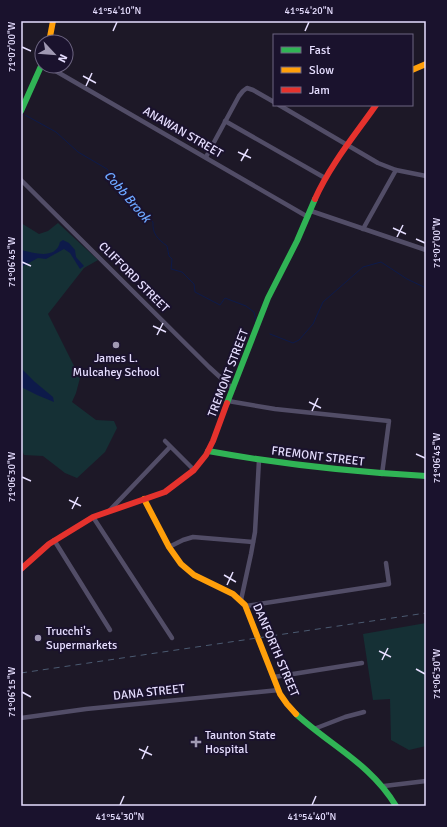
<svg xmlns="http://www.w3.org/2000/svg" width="447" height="827" font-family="Signika,sans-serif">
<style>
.green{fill:#153035}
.water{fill:#0d1a4a}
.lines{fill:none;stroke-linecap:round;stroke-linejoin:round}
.stream{stroke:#0d1a4a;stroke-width:1}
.street{stroke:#524d67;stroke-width:4.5}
.fast{stroke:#30b455;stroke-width:6}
.slow{stroke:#ff9f0a;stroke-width:6}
.jam{stroke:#e5322d;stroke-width:6}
.rail{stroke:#4b5a71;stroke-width:1;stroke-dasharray:6 5;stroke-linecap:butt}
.ticks{fill:none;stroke:#e6deff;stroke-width:1.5}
.poi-dot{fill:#a099b3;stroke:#1a122d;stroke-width:1.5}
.labels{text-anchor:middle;stroke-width:4;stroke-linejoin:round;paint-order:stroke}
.street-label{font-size:12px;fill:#e6deff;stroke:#1a122d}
.poi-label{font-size:12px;fill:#e6deff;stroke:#1a122d;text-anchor:start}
.water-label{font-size:13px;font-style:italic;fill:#6ca7ff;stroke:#1a122d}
.neatline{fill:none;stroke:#e6deff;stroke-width:1.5}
.ticks-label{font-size:10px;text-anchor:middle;fill:#e6deff}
</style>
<rect width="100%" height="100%" fill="#1d1827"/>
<g class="green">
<path d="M21,223L39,234L48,231L58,223L98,260L84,268L48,314L80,378L76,393L72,402L96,420L114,421L117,428L105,452L77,478L65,473L43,456L24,455C21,449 19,441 23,434L21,432Z"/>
<path d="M426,623V746L409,750L391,740L390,699L373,700L363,634Z"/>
</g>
<g class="water">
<path d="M63,240L69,243L75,250L76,257L84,266L80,269L70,253L64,249L46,259L38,258L21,267V250C34,253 56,260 60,242Z"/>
<path d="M21,368L35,382L53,397L54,402L37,395L21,387Z"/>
</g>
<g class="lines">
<g class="stream">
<path d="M25,115L56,132L78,152L107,169L131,201L153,222C152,234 158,239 167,246L169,256L172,259L171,269L182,272L194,284L195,292L220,305L225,298L246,306L254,312L256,321"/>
<path d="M270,334L293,343L299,340L313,324L323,302L363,267L381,262L407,279L426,288"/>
</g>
<g class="street">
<path d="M47,66L308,217"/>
<path d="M279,105L378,163L396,170L426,176"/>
<path d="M225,121L325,178"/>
<path d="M206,157L239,96L243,91L247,88L253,90L274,102"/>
<path d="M21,180L209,367L233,389"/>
<path d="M311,211L426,250"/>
<path d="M363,229L396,170"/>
<path d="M228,401L275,409L389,421L382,474"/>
<path d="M165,441L194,470"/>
<path d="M109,511L170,447"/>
<path d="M93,517L172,638"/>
<path d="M54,540L110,630"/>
<path d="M169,547L183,540L193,537L253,542"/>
<path d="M241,600L251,554L255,532L259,460"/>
<path d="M246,606L389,584L386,563"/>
<path d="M274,677L362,663"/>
<path d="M21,718L86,709L279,690"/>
<path d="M314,729L345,717L364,712"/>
<path d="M384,786L426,781"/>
</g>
<g class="fast">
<path d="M21,111L42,64"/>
<path d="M227,403L268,298L297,241L315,199"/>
<path d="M208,451C280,464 353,472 426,476"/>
<path d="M296,714C331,746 371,764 396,806"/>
</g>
<g class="slow">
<path d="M49,42L53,21"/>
<path d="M412,70L426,64"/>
<path d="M144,499L169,547L181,564L194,575L233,594L245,605L280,694L287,704L296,714"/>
</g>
<g class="jam">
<path d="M315,199C330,165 355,135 376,105"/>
<path d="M21,569L49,544L93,517L165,492L194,470L206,455L213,441L227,403"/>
</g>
<path class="rail" d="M21,673L426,613"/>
</g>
<path class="ticks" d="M113,31L117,22M305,31L309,22M22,47L31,51M83,76L96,83M86,86L92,73M238,152L251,158M241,161L248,149M393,228L406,234M397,237L403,225M416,239L425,243M22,262L31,266M153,326L166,332M157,335L163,323M309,402L321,408M312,411L318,398M416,454L425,458M22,477L31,481M69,500L81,506M72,509L78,497M224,575L236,582M227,585L233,572M379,651L391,657M382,660L388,648M416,669L425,674M22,692L31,697M139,749L152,755M142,759L148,746M120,805L124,796M312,805L316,796"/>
<g class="poi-dot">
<circle cx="116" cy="345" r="4"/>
<circle cx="38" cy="638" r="4"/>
<path d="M194 736h4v4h4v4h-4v4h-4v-4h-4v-4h4z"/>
</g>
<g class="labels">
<g class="street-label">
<text transform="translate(183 132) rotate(30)" y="4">ANAWAN STREET</text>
<text transform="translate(134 277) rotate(45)" y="4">CLIFFORD STREET</text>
<text transform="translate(228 373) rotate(-69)" y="4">TREMONT STREET</text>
<text transform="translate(318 456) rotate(7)" y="4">FREMONT STREET</text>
<text transform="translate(276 650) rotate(67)" y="4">DANFORTH STREET</text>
<text transform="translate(149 692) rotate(-6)" y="4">DANA STREET</text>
</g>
<g class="poi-label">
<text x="116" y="362" text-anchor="middle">James L.<tspan x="116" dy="14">Mulcahey School</tspan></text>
<text x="46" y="635">Trucchi's<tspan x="46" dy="14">Supermarkets</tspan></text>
<text x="205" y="739">Taunton State<tspan x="205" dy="14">Hospital</tspan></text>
</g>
<g class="water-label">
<text transform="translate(128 196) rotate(49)" y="5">Cobb Brook</text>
</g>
</g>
<rect width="447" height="827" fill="none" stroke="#1a122d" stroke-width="44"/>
<rect x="273" y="34" width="140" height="72" fill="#1a122d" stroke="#6c6481"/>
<rect x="281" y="47" width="20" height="6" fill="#30b455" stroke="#6c6481"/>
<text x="309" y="54" font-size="12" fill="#e6deff">Fast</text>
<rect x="281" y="67" width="20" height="6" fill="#ff9f0a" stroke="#6c6481"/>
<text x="309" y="74" font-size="12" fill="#e6deff">Slow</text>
<rect x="281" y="87" width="20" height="6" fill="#e5322d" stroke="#6c6481"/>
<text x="309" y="94" font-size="12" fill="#e6deff">Jam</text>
<g transform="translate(54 54) rotate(116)"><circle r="19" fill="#1a122d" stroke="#6c6481"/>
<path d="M0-3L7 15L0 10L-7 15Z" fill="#a099b3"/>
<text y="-6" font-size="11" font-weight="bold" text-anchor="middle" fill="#e6deff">N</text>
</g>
<rect x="22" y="22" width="403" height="783" class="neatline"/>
<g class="ticks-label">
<text x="117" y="14">41°54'10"N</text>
<text x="309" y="14">41°54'20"N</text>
<text transform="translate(11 47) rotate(-90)" y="4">71°07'00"W</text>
<text transform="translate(436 243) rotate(-90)" y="4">71°07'00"W</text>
<text transform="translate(11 262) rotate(-90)" y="4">71°06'45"W</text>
<text transform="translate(436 458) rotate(-90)" y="4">71°06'45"W</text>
<text transform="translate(11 477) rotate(-90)" y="4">71°06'30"W</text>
<text transform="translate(436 674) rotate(-90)" y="4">71°06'30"W</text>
<text transform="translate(11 692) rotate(-90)" y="4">71°06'15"W</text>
<text x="120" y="820">41°54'30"N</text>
<text x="312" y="820">41°54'40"N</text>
</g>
</svg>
